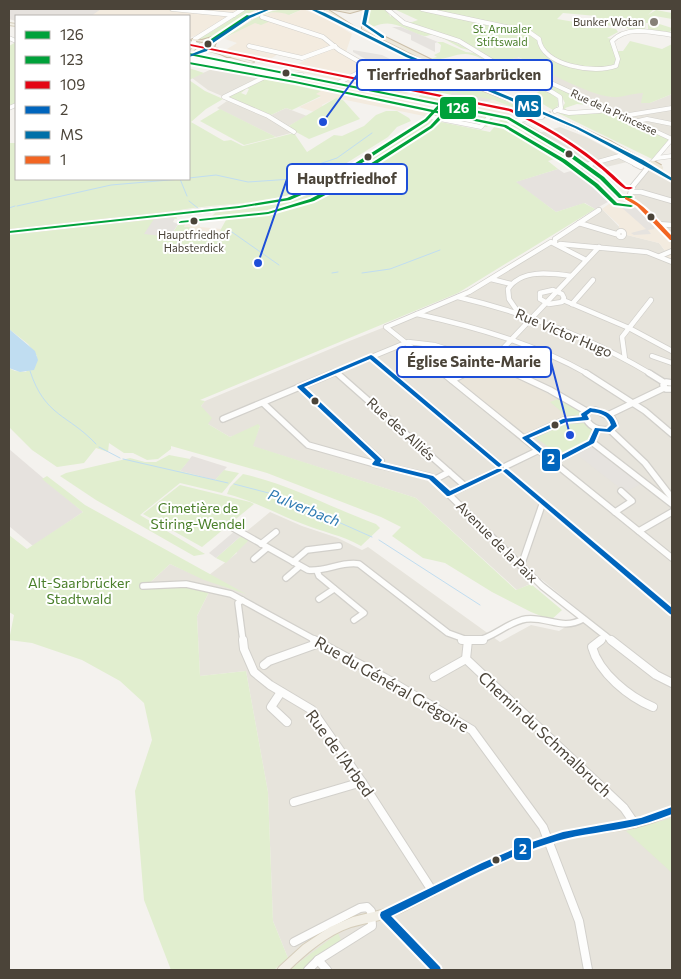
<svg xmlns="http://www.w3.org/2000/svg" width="681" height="979" font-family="Commissioner,sans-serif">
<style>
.residential{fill:#e7e4dc}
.commercial{fill:#f3ebdf}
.industrial{fill:#e6e2de}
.education{fill:#eae5da}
.green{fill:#e1eecf}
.parking{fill:#e6e3df}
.water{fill:#c0ddf1}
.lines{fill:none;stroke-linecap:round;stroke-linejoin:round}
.stream{stroke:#c0ddf1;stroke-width:1}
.minor-tunnel{stroke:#d2cfca;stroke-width:4;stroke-dasharray:4 2;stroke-linecap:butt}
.minor-far3-casing{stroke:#d2d0cb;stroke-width:5}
.minor-far2-casing{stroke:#d2d0cb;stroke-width:6}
.minor-far1-casing{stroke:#d2d0cb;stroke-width:8}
.minor-casing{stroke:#d2d0cb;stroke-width:10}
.major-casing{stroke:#d6cebb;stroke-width:2}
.highway-casing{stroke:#ccbfa9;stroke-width:2}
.minor-far3{stroke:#fdfdfc;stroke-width:4}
.minor-far2{stroke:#fdfdfc;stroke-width:4.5}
.minor-far1{stroke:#fdfdfc;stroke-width:5.5}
.minor{stroke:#fdfdfc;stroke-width:8}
.major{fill:#f2efe6;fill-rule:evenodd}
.highway{fill:#ede8db;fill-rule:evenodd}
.major-bridge-casing{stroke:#d6cebb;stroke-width:5.5;stroke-linecap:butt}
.highway-bridge-far1-casing{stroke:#ccbfa9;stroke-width:5.5;stroke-linecap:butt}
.highway-bridge-casing{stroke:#ccbfa9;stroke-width:8;stroke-linecap:butt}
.major-bridge{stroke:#f2efe6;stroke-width:4.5}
.highway-bridge-far1{stroke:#ede8db;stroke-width:4.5}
.highway-bridge{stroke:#ede8db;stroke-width:6}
.bus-1-casing{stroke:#fff;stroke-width:4}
.bus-2-casing{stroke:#fff;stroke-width:4}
.bus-3-casing{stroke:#fff;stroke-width:4}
.bus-4-casing{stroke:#fff;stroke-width:4}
.bus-5-casing{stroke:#fff;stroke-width:4}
.bus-6-casing{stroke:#fff;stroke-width:4}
.bus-1{fill:#00a13a;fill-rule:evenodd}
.bus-2{fill:#00a13a;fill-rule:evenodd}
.bus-3{fill:#e30513;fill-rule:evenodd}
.bus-4{fill:#0065bd;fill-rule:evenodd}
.bus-5{fill:#0070a8;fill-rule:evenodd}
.bus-6{fill:#f26522;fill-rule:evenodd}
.poi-dot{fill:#868178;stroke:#fff;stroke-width:2}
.bus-dot{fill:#4b4439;stroke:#fff;stroke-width:2}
.labels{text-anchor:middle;stroke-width:4;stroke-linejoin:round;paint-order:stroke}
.far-poi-label{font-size:11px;fill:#4b4439;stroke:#fff;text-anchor:end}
.far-park-label{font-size:11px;fill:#4a7f2a;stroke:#fff}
.far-street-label{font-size:11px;fill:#4b4439;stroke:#fff}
.far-bus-label{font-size:11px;fill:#4b4439;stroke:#fff}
.street-label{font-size:14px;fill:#4b4439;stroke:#fff}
.park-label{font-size:14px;fill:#4a7f2a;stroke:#fff}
.water-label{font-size:15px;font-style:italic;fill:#2e7ab2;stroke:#fff}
.near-street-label{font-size:16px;fill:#4b4439;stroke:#fff}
.leader{fill:none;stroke:#1d4ed8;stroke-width:2}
.callout-dot{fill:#1d4ed8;stroke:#fff;stroke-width:2}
.callout{fill:#fff;stroke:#1d4ed8;stroke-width:2}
.callout-label{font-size:15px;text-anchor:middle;font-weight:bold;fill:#4b4439}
.line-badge{stroke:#fff;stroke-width:2}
.badge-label{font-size:14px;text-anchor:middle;font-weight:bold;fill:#fff}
</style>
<rect width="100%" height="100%" fill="#f4f2ee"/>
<g class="residential">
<path d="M517,57L596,93L613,97L630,93H644L650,103L672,94V138L508,61Z"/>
<path d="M214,68L245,76L248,73L265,77L269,74L286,77L280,82L264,79L222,96L208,90L192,78Z"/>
<path d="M452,92L480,96L494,100L473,104L459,98L453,105L443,104Z"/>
<path d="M227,101L267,117L286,108L307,116L285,128L291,133L276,137L217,108Z"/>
<path d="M560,127L586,137L631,161L594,170L539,133Z"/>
<path d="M649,166L672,182V240L627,200L634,197L632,190Z"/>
<path d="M602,209L627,235L659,243L672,260V970H304L301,961L294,965L288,958L273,921L268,792L246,671L200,676L197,616L209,592L165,586L143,589L170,564L204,579L237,553L236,551L248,540L241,536L270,512L302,526L338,538L362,550L368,547L500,642L531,625L559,631L585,615L541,579L517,590L416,498L252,446L260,426L230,437L208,424L201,406L205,401L347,342L473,292Z"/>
</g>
<g class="commercial">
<path d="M9,9H241L210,30L189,38V16H16V21L9,19Z"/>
<path d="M303,9L329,20L352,34L346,52L367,63V70L360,74L379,71L397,74L426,85L403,96L289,69L307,59L278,54L263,64L222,52L237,43L225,39L260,16L278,11L290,15Z"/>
<path d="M286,77L322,81L433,107L424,116L336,98L322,105L323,108L314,112L299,107L321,97L315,94L320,91L280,82Z"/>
<path d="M458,98L471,104L494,100L527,113L507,116L453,105Z"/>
<path d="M616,199L633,203L672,240V260L663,255L667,253L659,243L627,235L619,228V225L602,209Z"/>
<path d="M186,222L199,224L200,227L221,229L216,238L186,233L183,227Z"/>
</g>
<g class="industrial">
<path d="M9,9H101L91,16H16V21L9,19Z"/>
<path d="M581,168L615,192V198L595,209L585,203L556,212L515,182L558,169L564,173Z"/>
<path d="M9,449L83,512L33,546L9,526Z"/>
<path d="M192,456L227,467L215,480L180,471Z"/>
</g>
<path class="education" d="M487,367L496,368L558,399L551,403L567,416L525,435L456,381Z"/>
<g class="green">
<path d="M246,9H257L211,38L204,41L196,39L211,32Z"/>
<path d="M283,9H303L289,15C279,11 269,11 259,17L273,20L261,25L255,23L222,39L263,13Z"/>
<path d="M369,9H654L648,15L656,10L672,13V19L655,16L650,21L672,28L670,32L672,35L648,31V23H646L645,31L591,23L596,16L563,13L557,19L551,18L616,29L618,32L607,38L613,39L615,51H623L630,41L662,49L672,44V94L650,103H641L643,93C633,93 622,98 612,97C587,95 541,68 518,57L505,62L598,106L577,104L565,108L567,112L561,110L565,103L562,97L455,38L409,23L418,20L394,9L387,12L391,17V14L397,19L449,39L472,51L461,48L435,34C431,34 427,37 424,36C405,32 395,17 373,27V30L366,24Z"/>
<path d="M16,42V104L9,106V46Z"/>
<path d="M437,42H443L466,52L474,53L505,72L525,80C506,83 490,59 472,55C457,51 445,62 430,59L437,57L434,55L440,52L441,45Z"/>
<path d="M375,66L407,71L430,82L455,90L482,91L541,116L538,117L494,100L452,92L443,104L418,99L420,95L409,93L426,85L407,77L404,81L415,86L412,89L399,82L398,79L402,80V75L390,71H379L382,69Z"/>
<path d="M189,68L204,73L189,80L205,91L223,99L206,109L191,122L224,141L231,140L243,146L294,133L307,152L334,135L342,136L364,126L376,115L386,111H397L409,118L411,121L397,127L388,137L326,176L329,178C281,206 238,201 186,209C127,219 68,224 9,230V143H16V179H189Z"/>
<path d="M265,79L321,91L316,94L321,96L292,110L286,108L271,115L227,96L243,89H246L241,93L246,95L249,89L246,88Z"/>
<path d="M530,83L555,95L560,104L553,110L529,96L532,95L544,98L535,94L541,90L526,86Z"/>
<path d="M336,98L343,100L360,119L309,139L287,127Z"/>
<path d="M444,108H447L493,117V116L498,117H499L511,121L506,119L510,122L506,124L521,135L526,133L510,125L519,126L517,124L574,161L524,128L564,156L548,161L558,169L516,182L556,212L584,203L595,209L458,293L200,400L205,401L201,406L212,418L208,424L230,437L258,424L260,426L253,446L416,498L516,590L531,584L562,610L551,620L531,612L492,592L445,563L423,558L392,536L401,527L381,517L267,473L171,446V449L158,459L147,460L133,453H124L109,443L108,452L96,448L84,463L57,467L32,450L9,427V368L15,371L26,372L37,356L28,344L9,329V234L176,215L177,219L167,218L170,237L179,223L186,222L184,227H190L187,233L216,238L226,220L210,218L217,211L280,203L317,190L431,120L490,132L502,118L494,117L487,127L477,125L483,117L445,115L452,116L449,119L435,117Z"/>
<path d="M220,109L276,137L244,145L200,121Z"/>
<path d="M556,112H609L670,139L652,159Z"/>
<path d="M558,399L583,412L581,417L569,418L550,402Z"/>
<path d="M582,421L593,429L589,441L560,456L535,437L565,422Z"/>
<path d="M169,455L190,459L180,471L215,480L224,470L239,473L222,493L180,483L140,515L205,554L194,556L96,500L60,476L66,473L130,458L145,462H156Z"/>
<path d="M243,474C289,484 332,508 376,524L380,528L361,546C342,535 322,532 303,524C277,514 254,501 227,494L230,487Z"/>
<path d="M47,476L85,505L246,594L204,580L170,564L143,589L184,587L209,592L197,616L200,676L246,671L268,792L273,921L288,958L274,970H171L144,900L135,791L152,740L144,703L120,681L82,660L32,643L9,640L14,615L9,612V535L27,549L83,512L42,479Z"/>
<path d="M180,485L250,502L254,504L202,547L143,514Z"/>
<path d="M241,536L249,540L226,563L216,558Z"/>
<path d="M672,818V873L626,831Z"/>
<path d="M338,933L341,940L304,970H289Z"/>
</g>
<g class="parking">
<path d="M392,27H401L438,42L435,43V52L411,40V35Z"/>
<path d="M353,50L382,55L404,66H391L385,63L380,67L353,52Z"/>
<path d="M379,71H390L402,75L403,80L399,79V82L410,87L408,91L401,89L399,91L395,87L377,89L371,88L379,87L385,82L373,78L353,77Z"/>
<path d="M448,109L484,116L476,126L453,122H463L451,119L453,116L444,115Z"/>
<path d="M629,202L655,224L654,229L648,230L651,234L634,235L631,233L646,229L620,206Z"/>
<path d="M167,218H175L173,222L178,224L170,237L144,234L154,219Z"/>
<path d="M591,444L641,484L625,492L575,453Z"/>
<path d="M236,530L243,534L216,558L209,553Z"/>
</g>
<path class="water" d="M9,329L35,351L38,360L34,370L20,372L9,368Z"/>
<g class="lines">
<g class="stream">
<path d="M189,178L216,175L248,182L292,179L298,171L337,158L372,133"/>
<path d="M180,179L187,196"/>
<path d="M189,201L199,209"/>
<path d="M17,206L111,185L181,179"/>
<path d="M9,208L15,206"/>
<path d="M229,230L279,265"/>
<path d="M332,273L338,272"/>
<path d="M362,273L390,269L440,250"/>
<path d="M30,371C45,417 68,414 96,444"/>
<path d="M99,447L120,458"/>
<path d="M123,459L228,483"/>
<path d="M234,484L280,496L372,537"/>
<path d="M379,540L480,605"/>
</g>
<path class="minor-tunnel" d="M542,117L555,111"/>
<g class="minor-far3-casing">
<g id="minor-far3">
<path d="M172,9L234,15"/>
<path d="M387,9L404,23L459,41L502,67L552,92L560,97L561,108L555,111"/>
<path d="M422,9L529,32L539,39C542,66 595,74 616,66L618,59L612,41C627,25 653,32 672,35"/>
<path d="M262,17L323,37L339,50L365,65L362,71L338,83"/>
<path d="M9,38L16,41"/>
<path d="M198,45L193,43L195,39L243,9"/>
<path d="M249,46L302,58L335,46"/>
<path d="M189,59L280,75H302"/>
<path d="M523,70L672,139L650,165"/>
<path d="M273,73L224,97L268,116L294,132"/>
<path d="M459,98L473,105L475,111"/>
<path d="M9,108L16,105"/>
<path d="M557,110L569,113L600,111"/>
<path d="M623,116L672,108"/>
<path d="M430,117L481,127L489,117"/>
<path d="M514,121L542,117"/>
<path d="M634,122L647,119L672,124"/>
<path d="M657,158L672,156"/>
<path d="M587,165L619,156L637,165"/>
</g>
</g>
<g class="minor-far2-casing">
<g id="minor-far2">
<path d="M635,164L641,167"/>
<path d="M584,166L591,164"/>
<path d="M631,192H641L672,201"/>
<path d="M630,195L632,187L651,164"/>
<path d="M579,223L616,234"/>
<path d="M657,224L672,225"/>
<circle cx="621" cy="234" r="3"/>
<path d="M555,242V239L599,210"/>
<path d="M560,244L647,252L672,262"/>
<path d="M660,256L672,251"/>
<path d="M491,279L511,284"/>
<path d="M553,290L562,294L564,298L562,302L549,304L540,299V293Z"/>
<path d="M458,297C526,313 591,338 651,374"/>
<path d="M563,300L629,328L672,351"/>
<path d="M572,304L593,280"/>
<path d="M518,312L509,299L508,289C521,269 550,273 571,276"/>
<path d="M417,314C476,327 535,344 588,374"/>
<path d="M652,356L672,363"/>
<path d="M371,357L392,374"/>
<path d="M625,359L622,337L651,300"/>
<path d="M492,360L599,247"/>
<path d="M493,365L495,362L492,360L485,361L486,365L517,374"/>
<path d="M336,372L339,374"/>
<path d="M330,374L408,342L434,345L485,361"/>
<path d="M445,374L386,327L469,292L551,242L586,260"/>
<path d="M463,374L485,364"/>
</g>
</g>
<g class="minor-far1-casing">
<g id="minor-far1">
<path d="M337,373L465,486"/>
<path d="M390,373L499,465"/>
<path d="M443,373L672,558"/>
<path d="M514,373L550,390L586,411"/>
<path d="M586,373L645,411L672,434"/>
<path d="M649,373L665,383"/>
<path d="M452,380L466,373"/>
<path d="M672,383L666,382L663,385L666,389H672"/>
<path d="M300,387L381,461"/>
<path d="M263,403L308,445L375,464"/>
<path d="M595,410L612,418L615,424L612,429C599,432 588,427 584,414L586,411Z"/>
<path d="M608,415L664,388"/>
<path d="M223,419L333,373"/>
<path d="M610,430L645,463L672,498"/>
<path d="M525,438L565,420L586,419"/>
<path d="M592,442L672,504"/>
<path d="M379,460L375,464L431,477L542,586L612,641"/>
<path d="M554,462L592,442L597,429"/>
<path d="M506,466L539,450"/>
<path d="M506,471L672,612"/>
<path d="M434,480L449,472"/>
<path d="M449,494L499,470"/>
<path d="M615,512L632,501L621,491"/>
<path d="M228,525L308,570C326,572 341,561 359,564L448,633L470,641"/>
<path d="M639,531L672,512"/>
<path d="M261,544L276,532"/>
<path d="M254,559L267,548"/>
<path d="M293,562L307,550L339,546"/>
<path d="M521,566L543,502"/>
<path d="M317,571L319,576L364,613L354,620"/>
<path d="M286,578L300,566"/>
<path d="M143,586L186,584L231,594L317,641"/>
<path d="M319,599L334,589"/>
<path d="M242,600L238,603L243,641"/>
<path d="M475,641C494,638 507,622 526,619C546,616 563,631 583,619"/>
<path d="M599,641L605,636"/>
</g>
</g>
<g class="minor-casing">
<g id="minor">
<path d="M243,640L244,649L254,672L270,685L312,710L362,782L433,892"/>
<path d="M314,640L385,678L472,730L543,827L579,921L588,970"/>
<path d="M462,640H483"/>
<path d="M468,640L466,659L624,808L635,824"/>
<path d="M601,640L592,647C599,673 629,697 653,707"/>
<path d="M611,640L656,675L672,683"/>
<path d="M264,665L269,661L322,642"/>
<path d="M434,677L466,659"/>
<path d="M281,692L271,707L287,722"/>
<path d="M294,802L362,782"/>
<path d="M384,915L437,970"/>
<path d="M294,942L360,908L367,907L371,911L372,926L318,960L308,970"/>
<path d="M318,960L327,970"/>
</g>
</g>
<g class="major-casing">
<g id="major">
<path d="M9,23L16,24V26L9,25Z"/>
<path d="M195,45L208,46V48L254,62L251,63L206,50V48L197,47L190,55H189V52Z"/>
<path d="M193,54L510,117C533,128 556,143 577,158C593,169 609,181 622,195L633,196L634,197L631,198L641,204L672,236V241L670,240C657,227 638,200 619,198L612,190L584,167L549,143L517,124L507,119L442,106L428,121L334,181L290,200L239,209L9,234V230L239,205L287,198L330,179L424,119L437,105L194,56L192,55Z"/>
<path d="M672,806V814C634,834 601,830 562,840C505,855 454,886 402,912C386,920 368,922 351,927C327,935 307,953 289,970H277L279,967L303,945L330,927L353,917L394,907L468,869L506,852L528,843L563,832L627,822L643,818L655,814Z"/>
</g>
</g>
<g class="highway-casing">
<g id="highway">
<path d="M261,9H266L217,40L214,47L231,55V57H227L210,49L211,44L209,48H205L206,43L213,39L202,42L191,40L193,39L202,40L212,37L214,38Z"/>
<path d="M310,9H315L331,16L327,17Z"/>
<path d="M323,9H327L364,33L404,54L445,72L571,123L612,142L653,165L648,166C608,144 567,124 524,107C475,87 425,69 378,43C359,33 339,22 323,9Z"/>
<path d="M330,9C337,9 344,11 351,10C356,10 360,9 364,9L350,13Z"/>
<path d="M365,9H369L366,23L371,30L434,61V63H430L362,29V27H365L362,23Z"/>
<path d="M654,168H658L672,178V182L654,170Z"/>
</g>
</g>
<use href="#minor-far3" class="minor-far3"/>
<use href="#minor-far2" class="minor-far2"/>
<use href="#minor-far1" class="minor-far1"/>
<use href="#minor" class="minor"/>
<use href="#major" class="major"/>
<use href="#highway" class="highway"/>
<g class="major-bridge-casing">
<path id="major-bridge" d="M189,54L194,55"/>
</g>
<g class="highway-bridge-far1-casing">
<path id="highway-bridge-far1" d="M652,163L655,165"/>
</g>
<g class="highway-bridge-casing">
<path id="highway-bridge" d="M653,164L660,168"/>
</g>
<use href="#major-bridge" class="major-bridge"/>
<use href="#highway-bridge-far1" class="highway-bridge-far1"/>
<use href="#highway-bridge" class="highway-bridge"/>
<g class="bus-1-casing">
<path id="bus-1" d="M189,53L509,117L571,153L604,177L622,196H631L633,197L631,198H619L600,179L567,155L507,119L441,106L427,121L334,181L290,200L239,208L9,233V231L239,206L287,198L330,179L425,119L438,105L189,55Z"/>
</g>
<g class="bus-2-casing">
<g id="bus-2">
<path d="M247,15L250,16L213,41H211V39Z"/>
<path d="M189,62L295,81L443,112L446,110L448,111L447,113L506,125L566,160L598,184L617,203L631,205L633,206L631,207L614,205L594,186L562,162L504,127L445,115L432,128L339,188L314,201L268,214L179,223V222L181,221L268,212L310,199L335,186L430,126L441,114L295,83L189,64Z"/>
</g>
</g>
<g class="bus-3-casing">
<path id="bus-3" d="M190,44L511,109C554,129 593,154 626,187H631L633,188C630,189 630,190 626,189C621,188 605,171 599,167C572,144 541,126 509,111L191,46L189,45Z"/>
</g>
<g class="bus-4-casing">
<g id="bus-4">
<path d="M371,355L373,356L502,465L499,467L497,466L370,359L304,387L381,459L382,460L380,463L433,476L450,491L497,469H501L502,470L501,471L449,496H447L429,479L373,465L372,464L375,460L297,387L298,386Z"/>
<path d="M590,408C603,410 613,412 617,426L610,432L599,431L594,443L556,463H552L522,438L523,437L563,419L582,417L581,414ZM591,412C601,413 608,415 611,425L607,429L595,428L589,441L554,459L529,438L566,422L588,420L589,419L587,415Z"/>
<path d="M506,469L508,470L672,608V615L670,614L504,472L503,471Z"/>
<path d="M672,807V814C657,820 641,825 625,828C599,833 572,835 547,844C492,862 442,891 391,916L440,967L441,970H431L381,918L380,915L381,912L482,863L526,844L563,832L641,818Z"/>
</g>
</g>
<g class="bus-5-casing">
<g id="bus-5">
<path d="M267,9H271L250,18L210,45L207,51L189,57V55L204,49L207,43L248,16Z"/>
<path d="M310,9H314L325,13L408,55L510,97L578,127L643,160L672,178V181L607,145L575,128L507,99L406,57Z"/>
<path d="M365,9H369L366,24L384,36V38H382L362,24Z"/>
</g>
</g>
<g class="bus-6-casing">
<path id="bus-6" d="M625,197C640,199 661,225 672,236V240H670L637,206L625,199Z"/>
</g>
<use href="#bus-1" class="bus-1"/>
<use href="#bus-2" class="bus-2"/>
<use href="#bus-3" class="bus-3"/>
<use href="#bus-4" class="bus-4"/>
<use href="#bus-5" class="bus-5"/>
<use href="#bus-6" class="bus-6"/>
</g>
<circle class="poi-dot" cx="654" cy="22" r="5"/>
<g class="bus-dot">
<circle cx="208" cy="44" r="4.5"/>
<circle cx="286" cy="73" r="4.5"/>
<circle cx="569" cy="154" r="4.5"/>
<circle cx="368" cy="157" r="4.5"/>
<circle cx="651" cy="217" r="4.5"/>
<circle cx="194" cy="221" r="4.5"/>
<circle cx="315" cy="401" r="4.5"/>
<circle cx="555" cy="425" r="4.5"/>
<circle cx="496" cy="860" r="4.5"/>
</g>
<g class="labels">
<g class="far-poi-label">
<text x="644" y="26">Bunker Wotan</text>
</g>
<g class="far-park-label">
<text x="502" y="33">St. Arnualer<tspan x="502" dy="13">Stiftswald</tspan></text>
</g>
<g class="far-street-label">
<text transform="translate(614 112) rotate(25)" y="4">Rue de la Princesse</text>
</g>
<g class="far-bus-label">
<text x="194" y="239">Hauptfriedhof<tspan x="194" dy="13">Habsterdick</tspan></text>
</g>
<g class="street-label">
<text transform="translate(564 333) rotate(23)" y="5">Rue Victor Hugo</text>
<text transform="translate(401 429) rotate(42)" y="5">Rue des Alliés</text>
<text transform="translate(497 542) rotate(45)" y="5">Avenue de la Paix</text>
</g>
<g class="park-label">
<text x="198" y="513">Cimetière de<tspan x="198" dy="16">Stiring-Wendel</tspan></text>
<text x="79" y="588">Alt-Saarbrücker<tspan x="79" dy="16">Stadtwald</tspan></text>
</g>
<g class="water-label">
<text transform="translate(304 508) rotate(22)" y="5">Pulverbach</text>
</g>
<g class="near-street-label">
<text transform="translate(392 684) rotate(30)" y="6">Rue du Général Grégoire</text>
<text transform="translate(545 734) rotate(43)" y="6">Chemin du Schmalbruch</text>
<text transform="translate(340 753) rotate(54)" y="6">Rue de l'Arbed</text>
</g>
</g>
<path class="leader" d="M323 122L357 75M258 263L287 179M570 435L551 362"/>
<g class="callout-dot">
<circle cx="323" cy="122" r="5"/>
<circle cx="258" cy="263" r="5"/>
<circle cx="570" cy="435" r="5"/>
</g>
<g class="callout">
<rect x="357" y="60" width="195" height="30" rx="5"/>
<rect x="287" y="164" width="120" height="30" rx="5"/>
<rect x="397" y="347" width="154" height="30" rx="5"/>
</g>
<g class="callout-label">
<text x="454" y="80">Tierfriedhof Saarbrücken</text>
<text x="347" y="184">Hauptfriedhof</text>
<text x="474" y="367">Église Sainte-Marie</text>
</g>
<g class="line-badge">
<rect x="514" y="94" width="28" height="24" rx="5" fill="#0070a8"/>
<rect x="439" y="96" width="38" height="24" rx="5" fill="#00a13a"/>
<rect x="541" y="448" width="20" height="24" rx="5" fill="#0065bd"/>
<rect x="513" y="837" width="19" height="24" rx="5" fill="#0065bd"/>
</g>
<g class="badge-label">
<text x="528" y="111">MS</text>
<text x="458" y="113">126</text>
<text x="551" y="464">2</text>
<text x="523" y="854">2</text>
</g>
<rect width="681" height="979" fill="none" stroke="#4b4439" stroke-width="20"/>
<rect x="15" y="15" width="175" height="165" fill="#ffffff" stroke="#b7b4b0"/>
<rect x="25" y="31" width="25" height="8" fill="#00a13a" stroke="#b7b4b0"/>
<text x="60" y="40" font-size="15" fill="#4b4439">126</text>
<rect x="25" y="56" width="25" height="8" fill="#00a13a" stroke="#b7b4b0"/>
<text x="60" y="65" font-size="15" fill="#4b4439">123</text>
<rect x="25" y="81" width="25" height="8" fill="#e30513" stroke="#b7b4b0"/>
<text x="60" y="90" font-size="15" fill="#4b4439">109</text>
<rect x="25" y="106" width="25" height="8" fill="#0065bd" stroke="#b7b4b0"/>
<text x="60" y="115" font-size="15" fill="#4b4439">2</text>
<rect x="25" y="131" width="25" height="8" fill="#0070a8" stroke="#b7b4b0"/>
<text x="60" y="140" font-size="15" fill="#4b4439">MS</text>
<rect x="25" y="156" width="25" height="8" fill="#f26522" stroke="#b7b4b0"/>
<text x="60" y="165" font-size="15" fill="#4b4439">1</text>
</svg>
